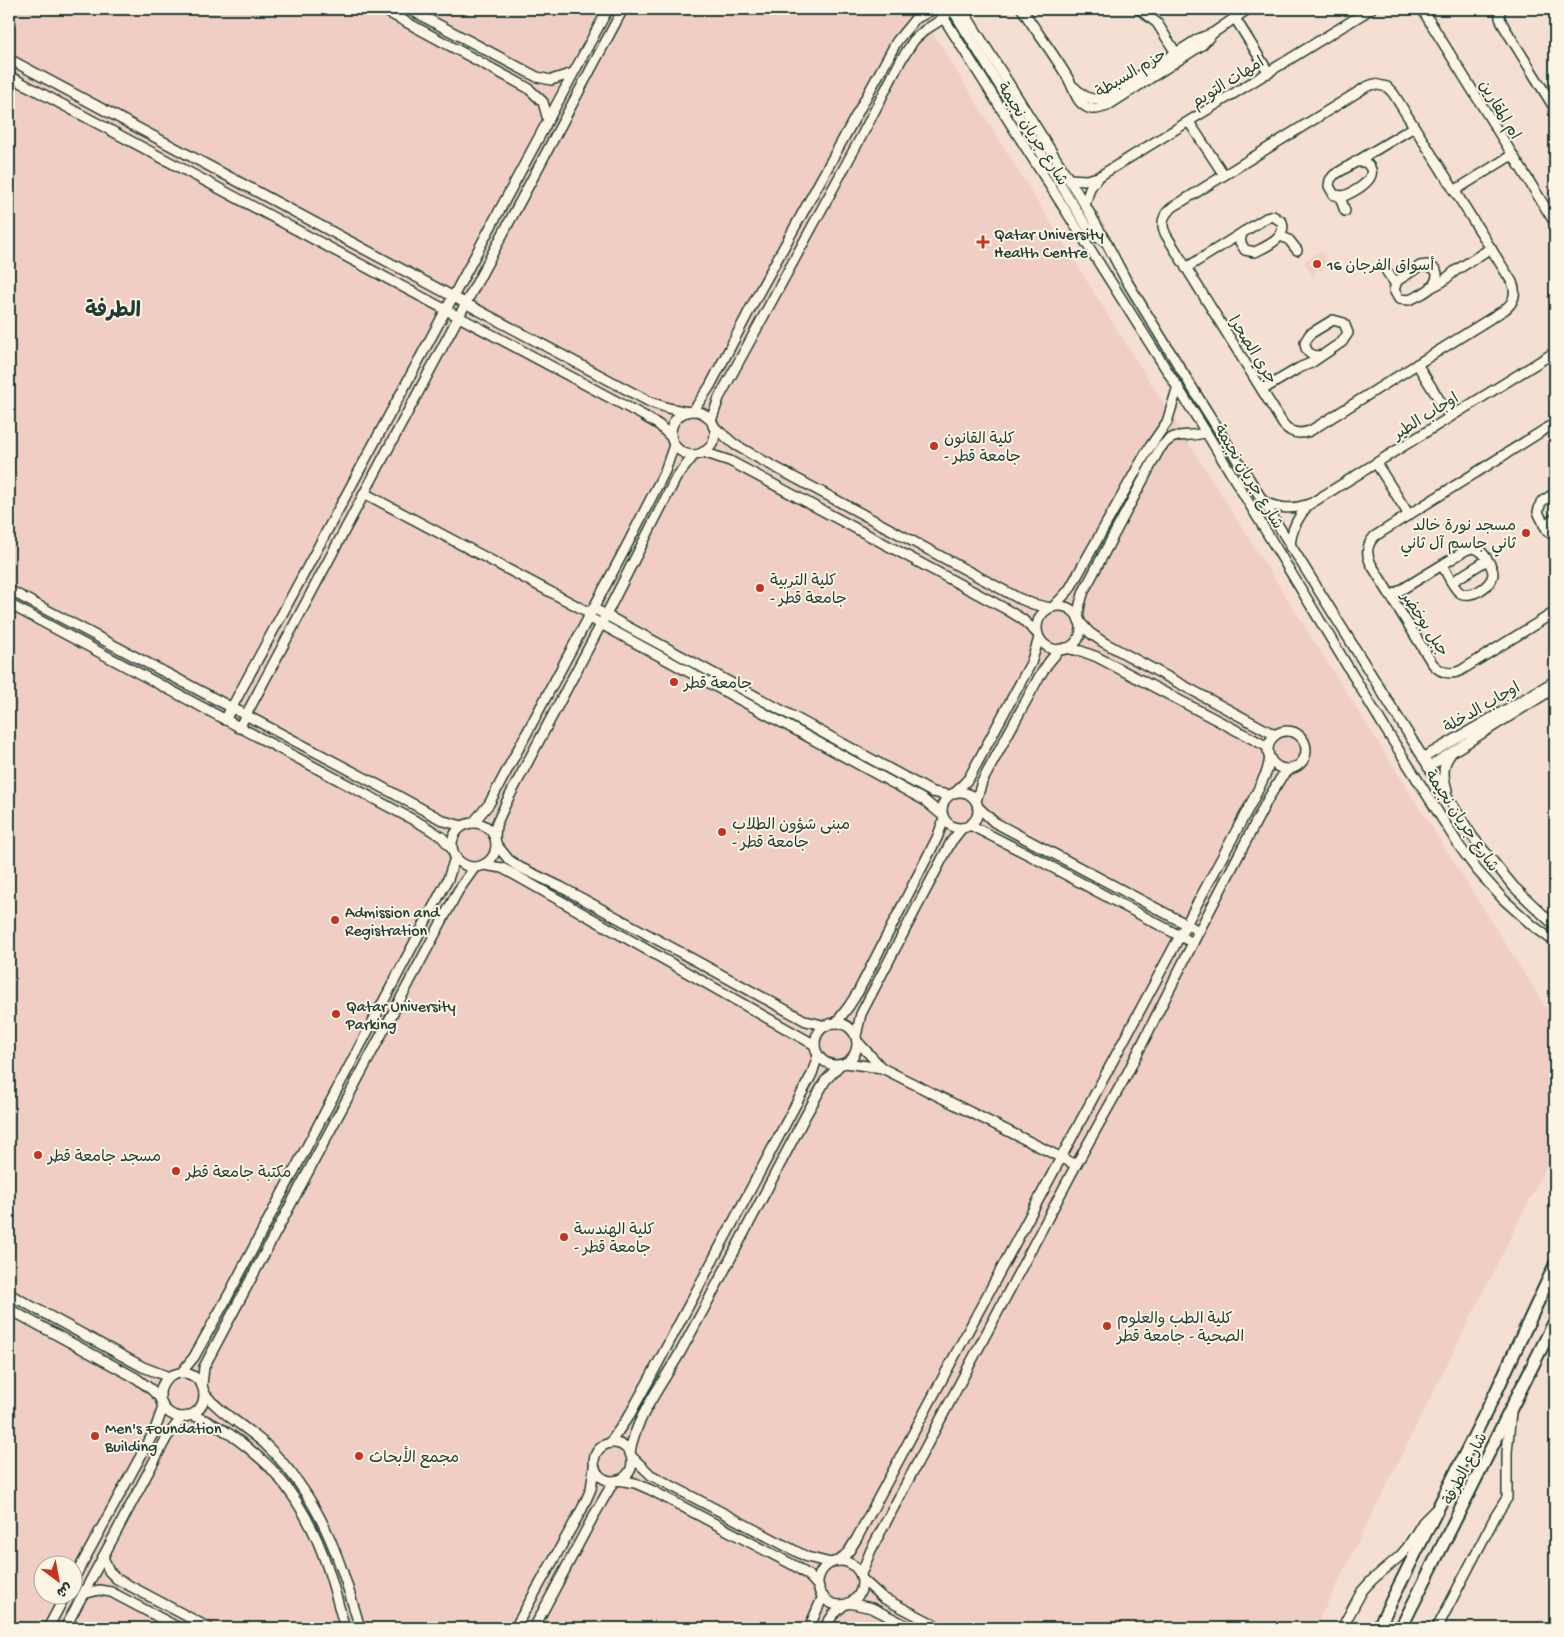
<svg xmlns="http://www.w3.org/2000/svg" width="1564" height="1637" font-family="'Gochi Hand','Playpen Sans Arabic',sans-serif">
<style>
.built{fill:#f0cec4;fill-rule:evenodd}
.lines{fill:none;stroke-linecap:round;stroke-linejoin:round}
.minor-casing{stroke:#1f3d34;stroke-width:12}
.major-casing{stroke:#1f3d34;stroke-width:15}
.minor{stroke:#fcf5e5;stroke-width:9}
.major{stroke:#fcf5e5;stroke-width:11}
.poi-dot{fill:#c8321e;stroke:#fcf5e5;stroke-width:2}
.labels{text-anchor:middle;stroke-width:4;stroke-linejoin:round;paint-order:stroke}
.street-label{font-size:16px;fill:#1f3d34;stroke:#fcf5e5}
.poi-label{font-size:16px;fill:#1f3d34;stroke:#fcf5e5;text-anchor:start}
.district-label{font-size:21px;font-weight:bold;fill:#1f3d34;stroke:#fcf5e5}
</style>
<rect width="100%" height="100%" fill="#f5ded2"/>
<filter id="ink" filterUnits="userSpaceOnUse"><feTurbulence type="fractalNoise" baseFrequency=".02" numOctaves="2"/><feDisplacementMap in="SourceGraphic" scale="10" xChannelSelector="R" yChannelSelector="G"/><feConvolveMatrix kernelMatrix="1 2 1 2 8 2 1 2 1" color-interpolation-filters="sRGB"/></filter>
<g filter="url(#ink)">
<g class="built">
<path d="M9,9H918L1124,341L1555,1022V1149L1315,1628H9ZM42,1564H72V1594H42Z"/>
<path d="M1321,251L1330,266L1327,268L1325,266L1320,271L1318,269L1314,272L1315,274L1313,276L1304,262Z"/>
</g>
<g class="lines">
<g class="minor-casing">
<g id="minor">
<path d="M382,9L528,88L543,102L548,120"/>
<path d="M409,9L537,77L551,80L573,73"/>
<path d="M938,9L1206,432L1386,730L1460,847L1477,870L1503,899L1532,925L1555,942"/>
<path d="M952,9L1087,227L1097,237L1106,242"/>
<path d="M962,9L1085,205L1106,242L1126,280L1188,381L1472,836L1514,887L1555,926"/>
<path d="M1022,9C1037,33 1055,55 1069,80C1074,89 1076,101 1085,106C1092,111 1099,109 1107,106L1202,45L1213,33"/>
<path d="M1139,9L1157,23L1176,53"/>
<path d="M1422,9L1555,223"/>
<path d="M1500,9V18L1503,25L1555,109"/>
<path d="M1235,18L1269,73"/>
<path d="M9,59L650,402L668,408L688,412"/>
<path d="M9,76L644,416L659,425L671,437"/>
<path d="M1374,84L1387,87L1393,93L1512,282C1517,293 1514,303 1504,310L1310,431C1299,435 1290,433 1283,424L1166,235C1160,224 1163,214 1173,207L1366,87Z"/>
<path d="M1074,87C1083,96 1091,102 1104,98L1198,39L1213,33L1248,9"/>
<path d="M1189,122L1224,175"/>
<path d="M1355,162H1365C1384,176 1356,191 1344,196L1334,195L1329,186L1330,180L1334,175L1414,127"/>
<path d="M1069,179L1086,180L1098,177"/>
<path d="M1454,191L1512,155"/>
<path d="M1340,197L1345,211"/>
<path d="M1085,205L1090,188L1098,177L1371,9"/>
<path d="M1273,216L1282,222C1287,238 1267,246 1255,252L1245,250L1240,242L1242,233L1266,218Z"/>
<path d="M1281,236L1289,240L1297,250"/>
<path d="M1427,265L1436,270C1442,286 1421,295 1409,300L1399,299L1394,290L1397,281L1420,266Z"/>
<path d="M1186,268L1245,231"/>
<path d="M1387,272L1395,283"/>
<path d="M1432,287L1442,282L1455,271L1491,248"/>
<path d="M1417,364L1450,417"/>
<path d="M1262,390L1299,368L1311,363L1342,342L1348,333L1344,323L1333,320L1310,334L1305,342C1305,352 1312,358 1322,355"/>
<path d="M693,411L710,386L757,296L897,41L915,19L934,9"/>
<circle cx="693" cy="433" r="22"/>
<path d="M711,421L719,398L861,137L901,60L914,40L925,30L944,18L950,9"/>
<path d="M1555,423L1375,536C1366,545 1366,554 1371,564L1432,663C1440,673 1449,675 1460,671L1555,612"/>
<path d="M713,426L734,444L760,459L1018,598L1033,604L1050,608"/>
<path d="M703,452L730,461L1004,608L1022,619L1037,633"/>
<path d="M1376,463L1409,515"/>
<path d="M364,493L590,613"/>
<path d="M1555,493L1541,502L1538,512L1547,530L1555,537"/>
<path d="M1262,501C1279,509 1292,510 1310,504L1555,352"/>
<path d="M1544,525L1555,518"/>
<path d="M1290,547C1291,529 1298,517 1309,504"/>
<path d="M1472,548C1480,549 1483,553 1487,559C1490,564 1493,568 1493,574C1492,586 1470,600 1459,592C1452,586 1447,573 1442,565L1466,550Z"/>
<path d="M1452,582L1487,560"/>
<path d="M9,590L380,786L444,821L462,826"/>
<path d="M1391,596L1442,565"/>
<path d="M9,604L423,825L442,837L452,849"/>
<path d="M1054,606L1069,590L1147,451L1167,422L1178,386"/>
<circle cx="1059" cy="628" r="22"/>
<path d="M593,608L932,792L949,795"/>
<path d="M588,617L924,800L942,815"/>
<path d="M1078,618L1080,604L1084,591L1159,450C1176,427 1187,440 1206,432"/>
<path d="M1079,621L1090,633L1103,642L1275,735"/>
<path d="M1065,648L1081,651L1097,657L1268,747"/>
<path d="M225,720L608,9"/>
<path d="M239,728L623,9"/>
<circle cx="1287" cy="750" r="19"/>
<path d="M1423,758L1555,681"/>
<path d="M1428,767L1555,688"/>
<path d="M1447,790C1443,778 1442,765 1450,755"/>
<circle cx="960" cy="810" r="18"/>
<path d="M956,792L969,778L1031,663L1039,638"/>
<path d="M976,801L982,782L1039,677L1049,662L1060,649"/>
<path d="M978,807L994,822L1199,931"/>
<circle cx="474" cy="845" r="22"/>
<path d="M473,823L489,804L625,549L665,471L674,445"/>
<path d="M970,825L1033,857L1193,943"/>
<path d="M495,837L496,825L507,801L606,615L676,478L694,455"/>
<path d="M496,844L509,860L519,867L561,887L806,1021L826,1026"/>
<path d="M484,865L502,868L515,875L815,1045"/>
<path d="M836,1023L849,1006L858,992L937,838L944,819"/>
<circle cx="836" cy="1044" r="21"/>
<path d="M856,1036L861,1014L951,842L962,828"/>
<path d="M857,1041L882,1068L1076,1165"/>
<path d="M845,1063L882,1068"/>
<path d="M9,1294L143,1367L169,1377"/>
<path d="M9,1309L136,1378L152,1390L160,1398"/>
<circle cx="182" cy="1395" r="22"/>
<path d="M181,1373L194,1357L228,1296L448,879L455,858"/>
<path d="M202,1385L204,1367L458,891L475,867"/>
<path d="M204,1393C221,1414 245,1426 265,1444C321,1498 339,1556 360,1628"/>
<path d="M191,1415C214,1422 229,1433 247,1447C256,1455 267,1463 275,1473C298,1499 316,1533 327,1566C334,1586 339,1608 345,1628"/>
<circle cx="613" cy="1462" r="19"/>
<path d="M610,1443L630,1414L649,1380L812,1074L818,1055"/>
<path d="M630,1453C634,1420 664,1381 681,1351C724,1273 764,1194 806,1115L825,1081L840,1065"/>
<path d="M632,1457L651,1475L782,1544L807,1557L831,1563"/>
<path d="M618,1480L635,1483L651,1490L795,1566L808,1575L819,1587"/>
<path d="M103,1557L109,1571L117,1579L209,1628"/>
<path d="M839,1561L849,1551L857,1538L1256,794L1267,771L1270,758"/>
<circle cx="840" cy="1583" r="22"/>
<path d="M861,1574L871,1550L1076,1165L1127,1074L1199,931L1268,799L1282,776L1292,768"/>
<path d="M862,1579L883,1598L941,1628"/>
<path d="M72,1582L155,1430L163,1407"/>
<path d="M83,1594L99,1590L111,1592L179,1628"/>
<path d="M849,1603L872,1608L911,1628"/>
<path d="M48,1628L66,1594"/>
<path d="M65,1628L167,1437L182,1417"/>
<path d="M515,1628L582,1509L591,1489L594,1467"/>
<path d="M534,1628L593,1517L614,1481"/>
<path d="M809,1628L823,1596"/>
<path d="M824,1628L833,1615L844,1605"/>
<path d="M1342,1628L1362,1591L1372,1580L1400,1556L1407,1548L1423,1522L1435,1510"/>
<path d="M1437,1628L1495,1517L1507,1498V1452L1511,1412"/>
</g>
</g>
<g class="major-casing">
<g id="major">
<path d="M1378,1628L1496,1392L1555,1265"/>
<path d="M1401,1628L1555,1321"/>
</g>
</g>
<use href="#minor" class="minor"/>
<use href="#major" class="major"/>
</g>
</g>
<g class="poi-dot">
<path d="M980.5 234.5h5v5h5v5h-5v5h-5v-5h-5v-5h5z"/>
<circle cx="1317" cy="264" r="5"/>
<circle cx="934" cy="446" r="5"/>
<circle cx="1526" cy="533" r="5"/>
<circle cx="760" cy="588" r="5"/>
<circle cx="674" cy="682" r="5"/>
<circle cx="722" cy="832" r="5"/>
<circle cx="335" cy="920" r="5"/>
<circle cx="336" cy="1014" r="5"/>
<circle cx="38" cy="1155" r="5"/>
<circle cx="176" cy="1171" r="5"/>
<circle cx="564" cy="1237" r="5"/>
<circle cx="1107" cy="1326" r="5"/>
<circle cx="95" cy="1436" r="5"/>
<circle cx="359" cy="1456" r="5"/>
</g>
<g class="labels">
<g class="street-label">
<text transform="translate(1130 72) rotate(-31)" y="6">حزم السبطة</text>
<text transform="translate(1227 81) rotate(-32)" y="6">امهات التويم</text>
<text transform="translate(1501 109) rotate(59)" y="6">ام المقارين</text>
<text transform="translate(1034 133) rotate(58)" y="6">شارع جريان نجيمة</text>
<text transform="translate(1254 349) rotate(58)" y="6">جري الصحرا</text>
<text transform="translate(1425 415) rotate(-32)" y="6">اوجاب الطير</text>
<text transform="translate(1250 476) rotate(59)" y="6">شارع جريان نجيمة</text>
<text transform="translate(1426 623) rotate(57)" y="6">جبل بوخضر</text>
<text transform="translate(1481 706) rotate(-30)" y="6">اوجاب الدخلة</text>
<text transform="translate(1463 820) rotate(56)" y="6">شارع جريان نجيمة</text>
<text transform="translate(1464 1468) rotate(-63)" y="6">شارع الطرفة</text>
</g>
<g class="poi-label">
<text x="994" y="239">Qatar University<tspan x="994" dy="18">Health Centre</tspan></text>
<text x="1327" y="270">أسواق الفرجان 16</text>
<text x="944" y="443">كلية القانون<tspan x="944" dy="18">- جامعة قطر</tspan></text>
<text x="1516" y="530" text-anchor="end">مسجد نورة خالد<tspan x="1516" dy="18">ثاني جاسم آل ثاني</tspan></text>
<text x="770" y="585">كلية التربية<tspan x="770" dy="18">- جامعة قطر</tspan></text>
<text x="684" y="688">جامعة قطر</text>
<text x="732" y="829">مبنى شؤون الطلاب<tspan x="732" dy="18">- جامعة قطر</tspan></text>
<text x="345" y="917">Admission and<tspan x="345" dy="18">Registration</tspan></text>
<text x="346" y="1011">Qatar University<tspan x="346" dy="18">Parking</tspan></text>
<text x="48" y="1161">مسجد جامعة قطر</text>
<text x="186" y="1177">مكتبة جامعة قطر</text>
<text x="574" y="1234">كلية الهندسة<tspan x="574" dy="18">- جامعة قطر</tspan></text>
<text x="1117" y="1323">كلية الطب والعلوم<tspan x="1117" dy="18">الصحية - جامعة قطر</tspan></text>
<text x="105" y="1433">Men's Foundation<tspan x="105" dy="18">Building</tspan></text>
<text x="369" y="1462">مجمع الأبحاث</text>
</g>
<g class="district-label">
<text x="113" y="316">الطرفة</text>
</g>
</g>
<rect width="1564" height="1637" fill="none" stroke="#fcf5e5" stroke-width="30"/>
<rect x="15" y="15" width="1534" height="1607" fill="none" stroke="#1f3d34" stroke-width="2" filter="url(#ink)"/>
<g transform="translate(58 1580) rotate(148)"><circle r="24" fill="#fcf5e5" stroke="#a4ab9e"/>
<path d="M0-4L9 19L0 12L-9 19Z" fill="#c8321e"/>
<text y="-8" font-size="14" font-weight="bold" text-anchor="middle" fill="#1f3d34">ش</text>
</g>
</svg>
